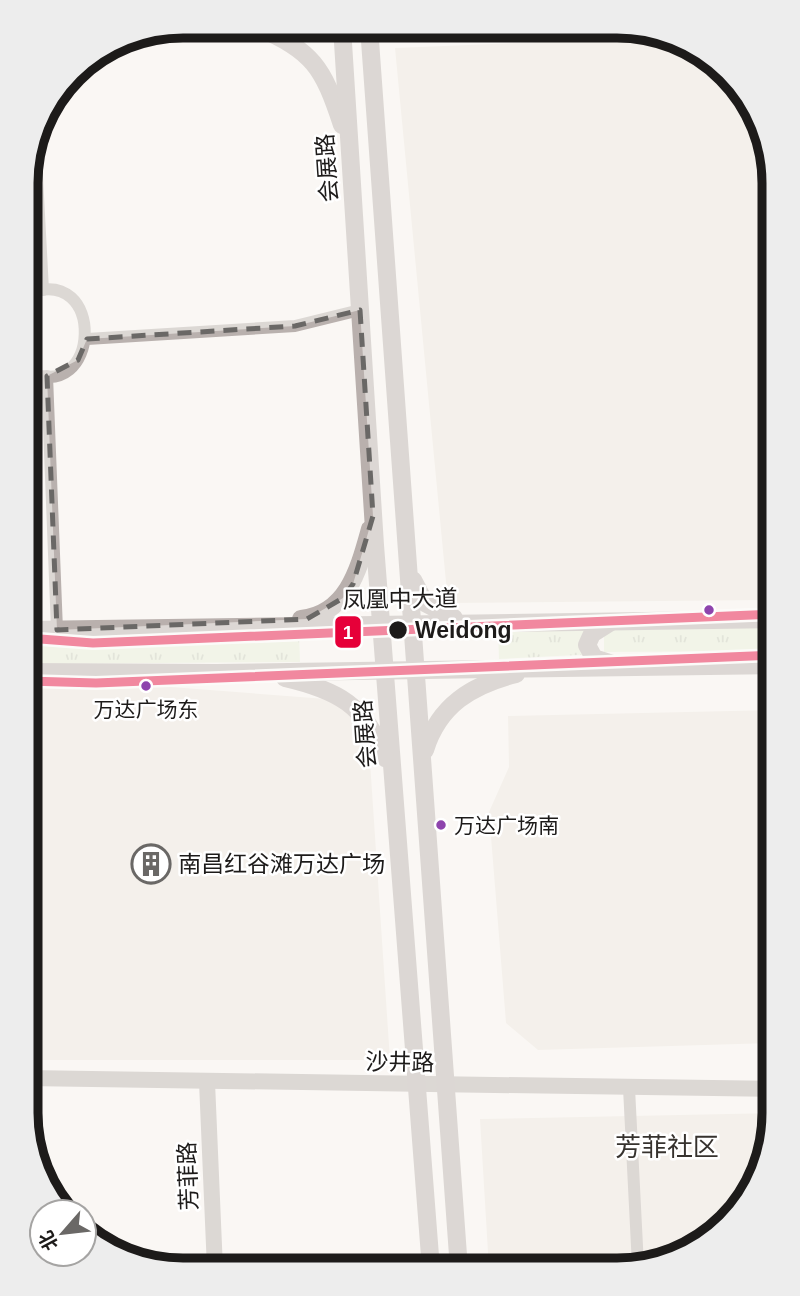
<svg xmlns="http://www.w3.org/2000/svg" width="800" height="1296" font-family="Arial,'Noto Sans SC',sans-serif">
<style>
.built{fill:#eee7e0}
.grass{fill:url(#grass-tufts)}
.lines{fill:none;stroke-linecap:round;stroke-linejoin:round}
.minor{stroke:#b9b1ae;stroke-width:12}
.tertiary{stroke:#b9b1ae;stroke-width:16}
.secondary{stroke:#b9b0ad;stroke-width:18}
.metro-1-casing{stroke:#fff;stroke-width:14}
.metro-1{stroke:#e60039;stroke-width:9}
.marked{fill:none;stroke:#6a6866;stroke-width:5;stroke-dasharray:14 9;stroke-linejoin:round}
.bus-dot{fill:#8e44ad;stroke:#fff;stroke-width:2.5}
.stop-dot{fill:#1d1b1a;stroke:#fff;stroke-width:2.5}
.labels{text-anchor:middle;stroke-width:5;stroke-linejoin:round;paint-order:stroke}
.bus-label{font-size:21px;fill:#1d1b1a;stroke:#fff}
.street-label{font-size:23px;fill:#1d1b1a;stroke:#fff}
.stop-label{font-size:23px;font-weight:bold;fill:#1d1b1a;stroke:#fff;text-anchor:start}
.poi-label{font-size:23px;fill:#1d1b1a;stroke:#fff;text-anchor:start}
.quarter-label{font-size:26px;fill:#36322e;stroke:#fff}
.rim{fill:none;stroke:#1d1b1a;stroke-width:9}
.line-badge{stroke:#fff;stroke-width:2.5}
.badge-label{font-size:19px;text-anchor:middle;font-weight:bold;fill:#fff}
</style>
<defs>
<pattern id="grass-tufts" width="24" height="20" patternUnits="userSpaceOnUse" patternTransform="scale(1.75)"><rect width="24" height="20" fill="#e8f0da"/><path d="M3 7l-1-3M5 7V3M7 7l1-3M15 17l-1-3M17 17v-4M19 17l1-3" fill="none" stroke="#c7cdba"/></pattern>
</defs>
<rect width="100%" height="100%" fill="#faf7f4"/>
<g class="built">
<path d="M663,37L720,65L762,123L774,183V600L448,603L395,48Z"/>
<path d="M27,676L366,702L390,1060H26Z"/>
<path d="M774,710L773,1043L538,1050L506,1023L489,812L509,767L508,716Z"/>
<path d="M773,1113V1124L742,1208L677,1258L617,1270L489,1269L480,1119Z"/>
</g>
<g class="grass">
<path d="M595,625L597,654L499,659L498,630Z"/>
<path d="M774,625V651L604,652V626Z"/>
<path d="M299,632L300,662L27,664V636Z"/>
</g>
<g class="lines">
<g class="minor">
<path d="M35,139L43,290"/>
<path d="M87,339L295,326L360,310"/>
<path d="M27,371C101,407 107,262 27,294"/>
<path d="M47,376L57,630"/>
<path d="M629,1088L638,1266"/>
</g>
<g class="tertiary">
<path d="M178,27L216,26"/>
<path d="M26,1078L773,1089"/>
<path d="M207,1082L215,1269"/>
</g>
<g class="secondary">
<path d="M257,27C313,51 323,67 342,125"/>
<path d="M342,27L375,545L431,1269"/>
<path d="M369,27L459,1269"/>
<path d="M413,580L425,603L454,618"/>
<path d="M301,619C348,614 359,568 370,529"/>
<path d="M611,622L592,634L587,645L594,658L613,664"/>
<path d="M27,630L774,619"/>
<path d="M27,672L216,673L774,665"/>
<path d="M285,678C337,690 366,705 385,758"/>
<path d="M425,750C439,705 472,685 516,674"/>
</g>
<g class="metro-1-casing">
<g id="metro-1">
<path d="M27,638L93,643L774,614"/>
<path d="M27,681L96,683L774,655"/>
</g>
</g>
<use href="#metro-1" class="metro-1"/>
</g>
<path d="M0 0H800V1296H0ZM360,310L373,516L353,584L343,598L307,619L57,630L47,376L78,360L87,339L295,326Z" fill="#faf7f4" fill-opacity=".55" fill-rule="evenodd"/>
<path class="marked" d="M360,310L373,516L353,584L343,598L307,619L57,630L47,376L78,360L87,339L295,326Z"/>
<defs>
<g id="building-ring" transform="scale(2.0125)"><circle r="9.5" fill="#fff" stroke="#6a6866" stroke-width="1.5"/><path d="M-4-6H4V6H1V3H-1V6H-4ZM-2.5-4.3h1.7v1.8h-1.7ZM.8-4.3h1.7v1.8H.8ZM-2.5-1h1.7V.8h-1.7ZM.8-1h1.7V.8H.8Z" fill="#6a6866"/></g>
</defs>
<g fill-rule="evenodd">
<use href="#building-ring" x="151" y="864"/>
</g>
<g class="bus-dot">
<circle cx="709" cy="610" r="6"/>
<circle cx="146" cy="686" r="6"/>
<circle cx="441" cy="825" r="6"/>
</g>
<circle class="stop-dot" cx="398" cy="630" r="10"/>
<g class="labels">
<g class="bus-label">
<text x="146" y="717">万达广场东</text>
<text x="454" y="833" text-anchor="start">万达广场南</text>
</g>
<g class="street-label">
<text transform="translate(327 168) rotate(-94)" y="8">会展路</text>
<text transform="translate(400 599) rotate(-1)" y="8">凤凰中大道</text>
<text transform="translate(365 734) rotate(-94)" y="8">会展路</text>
<text transform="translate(400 1062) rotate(1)" y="8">沙井路</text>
<text transform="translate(188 1176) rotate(-92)" y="8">芳菲路</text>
</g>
<g class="stop-label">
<text x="415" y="638">Weidong</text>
</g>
<g class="poi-label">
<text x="178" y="872">南昌红谷滩万达广场</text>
</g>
<g class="quarter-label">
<text x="667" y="1156">芳菲社区</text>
</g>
</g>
<path d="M0 0H800V1296H0ZM183 38H617A145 145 0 0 1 762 183V1113A145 145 0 0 1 617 1258H183A145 145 0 0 1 38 1113V183A145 145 0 0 1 183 38Z" fill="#ededed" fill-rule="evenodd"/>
<path class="rim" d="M183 38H617A145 145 0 0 1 762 183V1113A145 145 0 0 1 617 1258H183A145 145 0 0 1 38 1113V183A145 145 0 0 1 183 38Z"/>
<rect class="line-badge" x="334" y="615" width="28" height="34" rx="7" fill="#e60039"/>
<g class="badge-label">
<text x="348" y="639">1</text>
</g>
<g transform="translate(63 1233) rotate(242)"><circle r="33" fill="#ffffff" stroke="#a5a4a3" stroke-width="2"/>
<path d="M0-5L12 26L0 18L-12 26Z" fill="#6a6866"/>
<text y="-10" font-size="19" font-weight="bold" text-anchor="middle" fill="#1d1b1a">北</text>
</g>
</svg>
